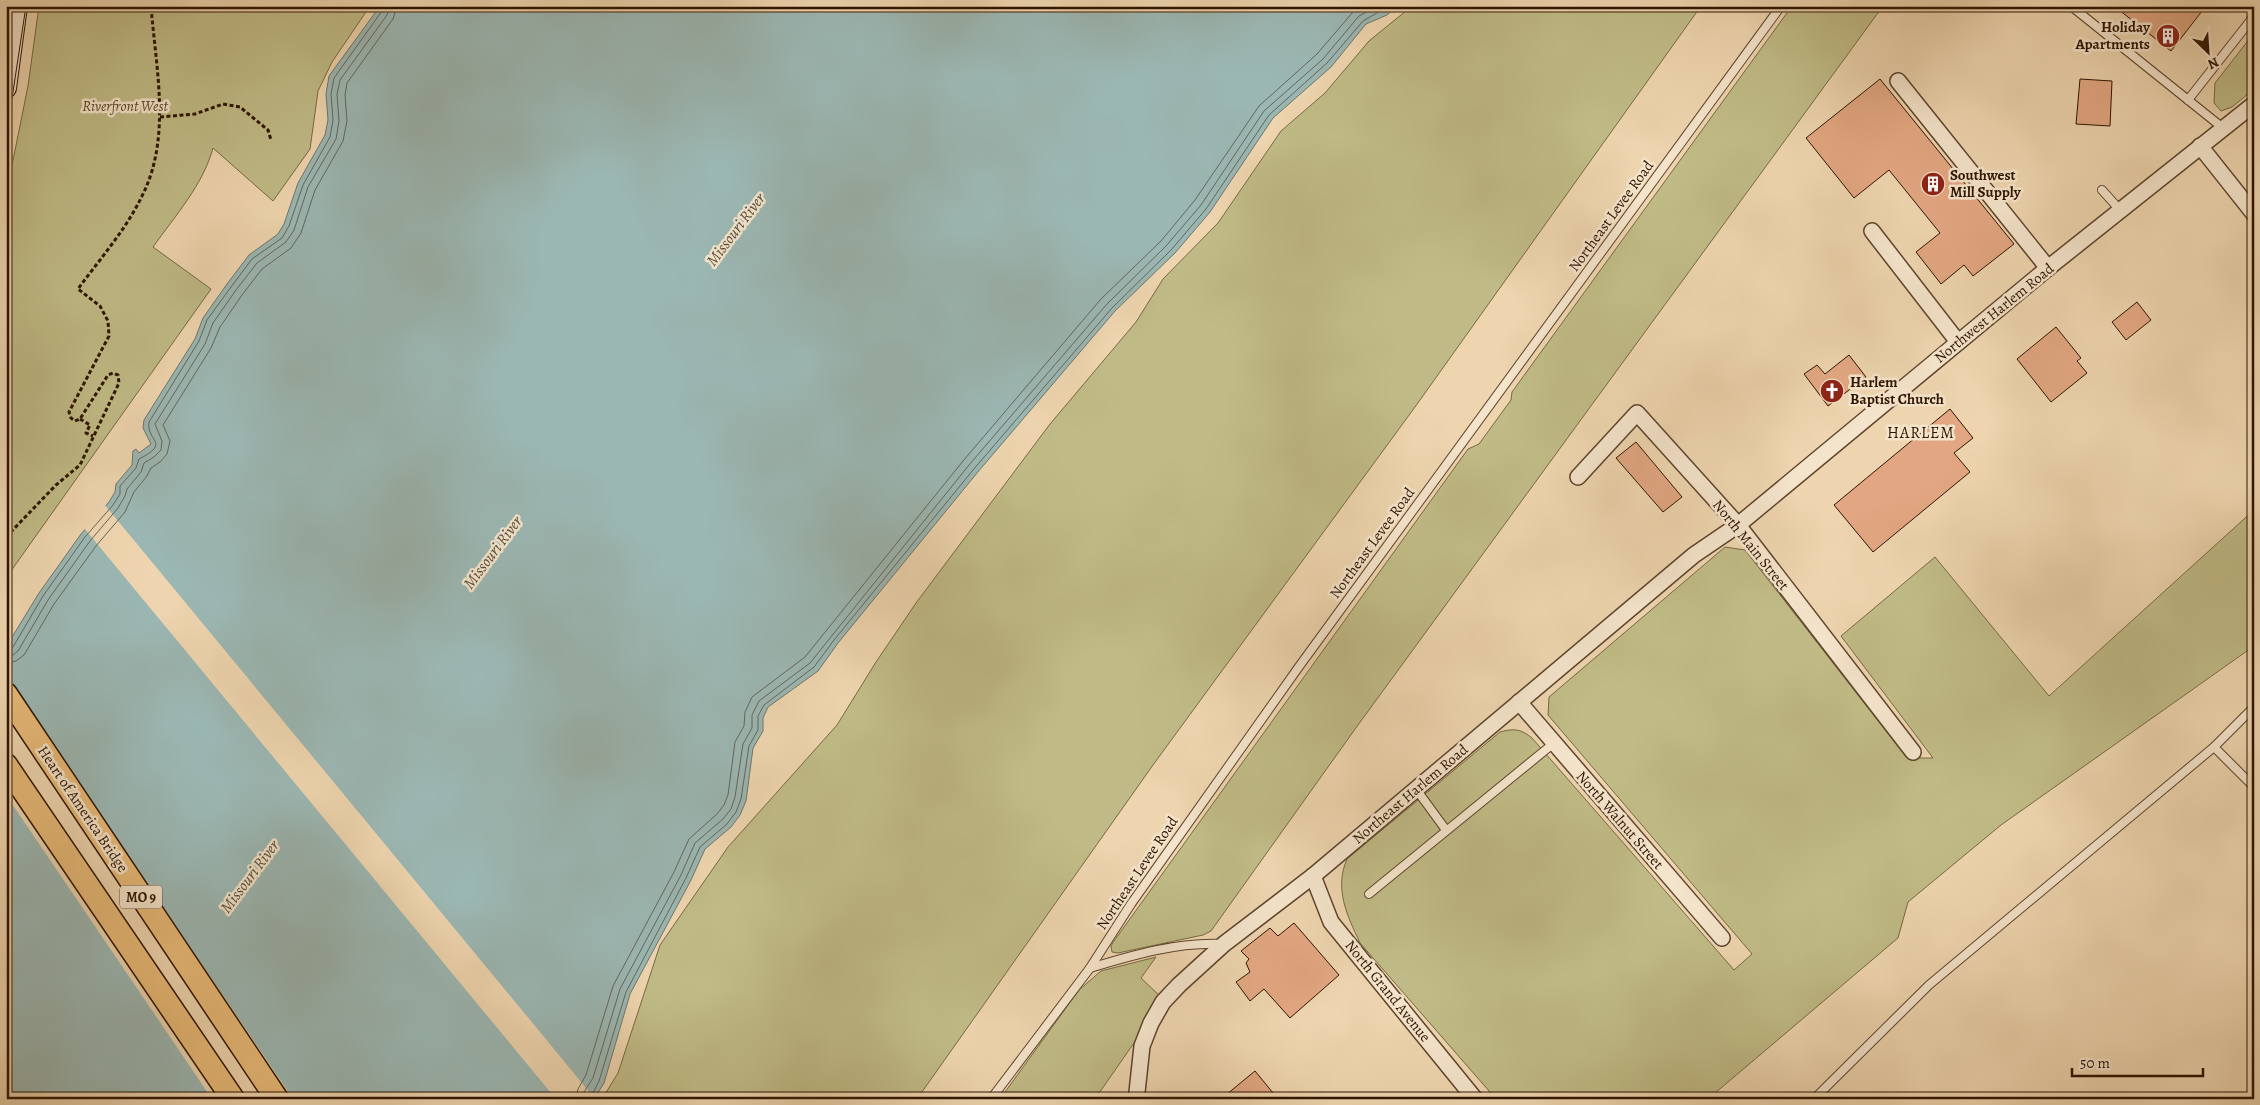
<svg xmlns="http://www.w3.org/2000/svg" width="2260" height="1105" font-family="Alegreya,serif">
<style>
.green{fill:#c0bb86;stroke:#776843}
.water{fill:#9bb7b3;stroke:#6f766b}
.pier{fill:#eed5af}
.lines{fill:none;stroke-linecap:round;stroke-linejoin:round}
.shore{stroke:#64665a;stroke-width:1}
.building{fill:#e2a782;stroke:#2e1400}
.lane-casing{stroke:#5e442c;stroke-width:10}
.street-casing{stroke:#5e442c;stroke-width:18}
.secondary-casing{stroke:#2e1400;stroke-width:22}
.primary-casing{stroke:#2e1400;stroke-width:25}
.path{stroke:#2e1400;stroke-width:3;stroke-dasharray:4 2.5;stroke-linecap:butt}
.lane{stroke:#f4e4cb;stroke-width:8}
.street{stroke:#f4e4cb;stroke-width:15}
.secondary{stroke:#f4e4cb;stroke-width:20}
.primary{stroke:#e7ba78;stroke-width:22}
.tram{stroke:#2e1400;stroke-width:1}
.labels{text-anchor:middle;stroke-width:5;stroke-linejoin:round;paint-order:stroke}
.shield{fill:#f4e4cb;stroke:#69523d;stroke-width:1}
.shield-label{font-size:14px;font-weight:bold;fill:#2e1400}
.poi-label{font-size:15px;font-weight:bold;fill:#2e1400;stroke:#f4e4cb;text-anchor:start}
.park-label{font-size:15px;font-style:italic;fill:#5a4628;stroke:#f4e4cb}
.street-label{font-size:15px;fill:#2e1400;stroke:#f4e4cb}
.water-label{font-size:16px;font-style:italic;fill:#544d3f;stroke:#f4e4cb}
.neighbourhood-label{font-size:16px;letter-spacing:1px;fill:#2e1400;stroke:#f4e4cb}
</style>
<rect width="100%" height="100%" fill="#eed5af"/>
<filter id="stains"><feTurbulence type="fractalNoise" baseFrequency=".004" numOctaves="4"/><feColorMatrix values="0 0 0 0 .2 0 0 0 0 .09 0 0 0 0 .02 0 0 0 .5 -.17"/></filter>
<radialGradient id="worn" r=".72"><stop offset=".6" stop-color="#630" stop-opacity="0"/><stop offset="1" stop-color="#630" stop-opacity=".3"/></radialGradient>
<g class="green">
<path d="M39,6H370L332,62L318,91L310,149L273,201L213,148C203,185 175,216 153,247L211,289L6,578V195L28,86Z"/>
<path d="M1412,6H1701L1415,407L1153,765L917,1099H602L618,1073L660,945L728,847L837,725L876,662L916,603L1050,424L1136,322L1163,279L1218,223L1281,131L1325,93L1369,41Z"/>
<path d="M1792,6H1883L1358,725L1211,931L1203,935L1118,953L1112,952L1111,946L1114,941L1468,449L1479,444L1511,400L1512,392Z"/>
<path d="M2254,33V89L2232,107L2221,111L2214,103L2215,83Z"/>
<path d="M2254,510V646L2001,825L1908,902L1898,938L1708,1099H1496L1360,943C1347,915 1334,889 1347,859L1500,732C1514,728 1521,729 1532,738L1734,970L1752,954L1548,715L1549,697L1725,547L1745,550L1907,758H1933L1841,636L1935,557L2049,696Z"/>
<path d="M1156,957L1141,978L1161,997L1136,1040L1095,1099H1000L1079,990L1101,971Z"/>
</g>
<path class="water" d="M380,6H1397L1387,15L1366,24L1331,67L1273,118L1210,212L1175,253L1115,311L977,473L838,643L818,671L768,707L763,718V731L753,748L746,801L740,815L731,827L705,849L691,880L630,994L604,1083L594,1099H6V647L39,593L81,534L109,502L115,492L116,484L132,465L133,451L136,449L139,453L151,444L143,428L144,420L195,339L203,318L227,284L249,255L278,234L284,224L298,183L325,135L328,120L326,94L329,76Z"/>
<g class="pier">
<path d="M104,504L526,1015L595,1099H556L84,528Z"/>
<path d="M6,674L293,1099H212L6,795Z"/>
</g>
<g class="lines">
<g class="shore">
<path d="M6,649L13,647L43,596L85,537L113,505L120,494V486L136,468L139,459C172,442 146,442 149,422L199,341L207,320L231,287L252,259L282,238L289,226L303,185L330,137L333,120L331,94L334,78L382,11L383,6"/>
<path d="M6,656L13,655L18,651L48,600L90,541L118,508L125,496L127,489L141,472L144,463L154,457L161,450L162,441L155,424L205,344L213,323L236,290L257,263L286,242L294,230L308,187L336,139L339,121L337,94L340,80L387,15L390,6"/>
<path d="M6,663L16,661L24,655L54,604L96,546L125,512L134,492L147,476L151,468L160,462L167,454L170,441L163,425L211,348L220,327L242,295L262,269L291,248L301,233L315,190L343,141L347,121L345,95L347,83L393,19L397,6"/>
<path d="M576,1099L578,1089L586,1075L613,986L674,872L689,839L717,814L724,805L728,795L735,742L744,726L745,712L752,697L805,657L963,461L1101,299L1161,241L1195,200L1259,106L1317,54L1353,12L1361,6"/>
<path d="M583,1099L584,1092L593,1078L620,989L681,875L695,843L723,819L731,809L735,797L743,744L752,728V715L759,701L810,663L969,465L1107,304L1166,246L1201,205L1264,111L1323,59L1359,16L1378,6"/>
<path d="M590,1099L599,1081L626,992L686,878L700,847L727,824L736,812L741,799L749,746L758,730V716L764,705L814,667L834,640L973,470L1112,308L1171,250L1206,209L1269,115L1327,63L1363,21L1389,6"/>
</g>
</g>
<g class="building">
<path d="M2114,6H2206L2171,51Z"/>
<path d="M1880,79L2014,244L1973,276L1964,265L1941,284L1916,252L1940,233L1889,170L1854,198L1806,138Z"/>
<path d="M2080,79L2112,81L2110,126L2076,124Z"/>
<path d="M2137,302L2151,320L2126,340L2112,322Z"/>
<path d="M2056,327L2081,358L2077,361L2087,373L2051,402L2017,359Z"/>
<path d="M1849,355L1866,377L1828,406L1804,374L1817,365L1825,374Z"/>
<path d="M1950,409L1973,438L1954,453L1970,472L1873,552L1834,505Z"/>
<path d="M1636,442L1682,497L1663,512L1616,458Z"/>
<path d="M1294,923L1339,975L1290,1018L1264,989L1250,1001L1236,982L1250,972L1246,963L1249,959L1241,951L1270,928L1278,936Z"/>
<path d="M1255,1071L1278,1099H1221Z"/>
</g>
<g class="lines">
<g class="lane-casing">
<g id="lane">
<path d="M2071,6L2223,128"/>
<path d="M2188,100L2254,16"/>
<path d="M2102,190L2120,210"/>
<path d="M2214,747L2254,787"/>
<path d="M1416,789L1446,830"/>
<path d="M1369,894L1554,743"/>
<path d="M1090,968C1133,955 1177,942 1222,944"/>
<path d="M991,1099L1090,968L1131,904L1298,668L1781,6"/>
<path d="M1814,1099L1929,985L2214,747L2254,707"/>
</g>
</g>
<g class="street-casing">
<g id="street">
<path d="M1898,81L2048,268"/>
<path d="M2200,146L2254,214"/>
<path d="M1872,231L1958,342"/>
<path d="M1578,477L1637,413L1738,525L1913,752"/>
<path d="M1519,702L1722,938"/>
<path d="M1313,876L1331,922L1475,1099"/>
<path d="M1138,1099L1137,1092L1142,1046L1151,1023L1163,1002L1179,985L1224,944L1313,876L1694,555L1738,525L2048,268L2254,104"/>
</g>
</g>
<g class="secondary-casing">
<path id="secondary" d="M6,88L17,6"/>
</g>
<g class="primary-casing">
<g id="primary">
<path d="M6,694L277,1099"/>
<path d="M6,765L233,1099"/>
</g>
</g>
<g class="path">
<path d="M160,117L195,114L223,104L240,107L268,130L271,140"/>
<path d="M80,419L90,425L86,433L93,436"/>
<path d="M6,537L56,485L80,465L119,383L118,375L113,373L108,375L80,419L75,421L71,418L69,412L109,336L108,321L100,306L78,289C99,260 125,231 141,198C172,139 156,70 151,6"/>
</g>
<use href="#lane" class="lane"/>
<use href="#street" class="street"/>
<use href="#secondary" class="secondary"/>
<use href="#primary" class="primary"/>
<g class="tram">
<path d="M6,36L9,6"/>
<path d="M6,138L26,6"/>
</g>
</g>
<defs>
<g id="building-disc" transform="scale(1.25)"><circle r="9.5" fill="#8f2418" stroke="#f4e4cb"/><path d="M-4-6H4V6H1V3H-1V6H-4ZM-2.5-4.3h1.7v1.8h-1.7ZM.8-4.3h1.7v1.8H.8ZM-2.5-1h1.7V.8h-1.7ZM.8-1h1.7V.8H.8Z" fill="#fff"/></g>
<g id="church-disc" transform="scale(1.25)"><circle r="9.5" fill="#8f2418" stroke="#f4e4cb"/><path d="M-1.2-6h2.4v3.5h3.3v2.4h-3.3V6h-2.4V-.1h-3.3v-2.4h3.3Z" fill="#fff"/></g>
</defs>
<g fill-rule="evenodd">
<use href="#building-disc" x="2168" y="36"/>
<use href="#building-disc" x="1933" y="184"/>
<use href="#church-disc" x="1832" y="391"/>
</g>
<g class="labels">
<rect class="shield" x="120" y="885.5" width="42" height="23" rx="4"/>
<g class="shield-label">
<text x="141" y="902">MO 9</text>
</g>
<g class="poi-label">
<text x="2150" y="32" text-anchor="end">Holiday<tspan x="2150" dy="17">Apartments</tspan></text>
<text x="1950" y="180">Southwest<tspan x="1950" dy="17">Mill Supply</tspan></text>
<text x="1850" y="387">Harlem<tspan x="1850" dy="17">Baptist Church</tspan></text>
</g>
<g class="park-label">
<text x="125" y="111">Riverfront West</text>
</g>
<g class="street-label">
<text transform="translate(1611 216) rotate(-54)" y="5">Northeast Levee Road</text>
<text transform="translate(1994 313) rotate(-39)" y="5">Northwest Harlem Road</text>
<text transform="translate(1372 543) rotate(-54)" y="5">Northeast Levee Road</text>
<text transform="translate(1751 545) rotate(51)" y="5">North Main Street</text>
<text transform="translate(1410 794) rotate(-40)" y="5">Northeast Harlem Road</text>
<text transform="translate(83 809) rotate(56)" y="5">Heart of America Bridge</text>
<text transform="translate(1620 820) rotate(49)" y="5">North Walnut Street</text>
<text transform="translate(1137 873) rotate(-56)" y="5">Northeast Levee Road</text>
<text transform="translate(1388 991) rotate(51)" y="5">North Grand Avenue</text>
</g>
<g class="water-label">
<text transform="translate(735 229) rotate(-53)" y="6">Missouri River</text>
<text transform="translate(492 552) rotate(-53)" y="6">Missouri River</text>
<text transform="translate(249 876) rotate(-53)" y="6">Missouri River</text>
</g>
<g class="neighbourhood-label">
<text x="1921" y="438">HARLEM</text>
</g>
</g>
<rect width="2260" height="1105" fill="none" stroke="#eed5af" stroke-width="25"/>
<rect x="8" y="8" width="2245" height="1090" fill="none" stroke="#2e1400" stroke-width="2.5"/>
<rect x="12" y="12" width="2235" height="1080" fill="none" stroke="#2e1400"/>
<g transform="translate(2208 52) rotate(155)" stroke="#f4e4cb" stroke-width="4" paint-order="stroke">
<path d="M0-4L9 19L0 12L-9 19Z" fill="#2e1400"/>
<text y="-8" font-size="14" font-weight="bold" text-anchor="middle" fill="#2e1400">N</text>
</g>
<path d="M2072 1068v8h131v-8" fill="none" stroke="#2e1400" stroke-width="2.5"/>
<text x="2080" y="1068" font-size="15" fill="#2e1400" stroke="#f4e4cb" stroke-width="4" paint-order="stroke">50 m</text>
<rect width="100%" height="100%" filter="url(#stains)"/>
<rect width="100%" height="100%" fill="url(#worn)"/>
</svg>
